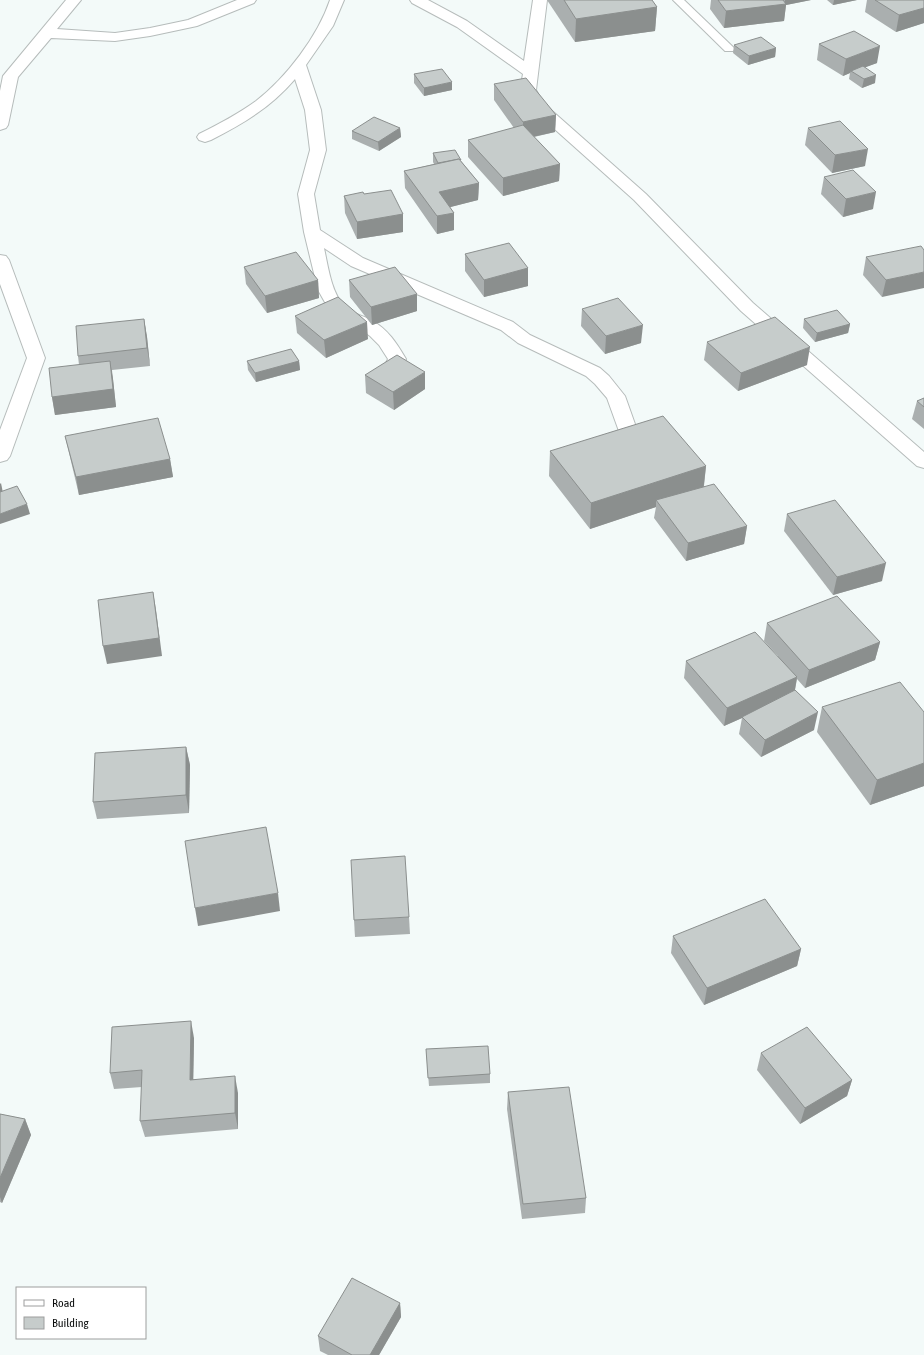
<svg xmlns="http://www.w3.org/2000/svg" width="924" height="1355" font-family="'Asap Condensed',sans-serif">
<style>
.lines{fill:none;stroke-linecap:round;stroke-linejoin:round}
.lane-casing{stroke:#b6bcbb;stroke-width:2}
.street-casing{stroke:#b6bcbb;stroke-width:2}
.lane{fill:#fff;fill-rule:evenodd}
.street{fill:#fff;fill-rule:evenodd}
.wall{fill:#aaafaf}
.shaded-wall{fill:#8b8f8e}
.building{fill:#c6cccb;stroke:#8b8f8e}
</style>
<rect width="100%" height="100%" fill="#f3faf9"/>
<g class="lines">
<g class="lane-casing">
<path id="lane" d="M673,0H684L733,47L735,49L733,51H725Z"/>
</g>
<g class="street-casing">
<g id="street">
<path d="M66,0H81L57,29L115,33L150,28L188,20L237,0H256L254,3L197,26L150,36L115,41L51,38L18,77L8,125L6,128L0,130V91L3,76Z"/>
<path d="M330,0H344L333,26L306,65L321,110L326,150L314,194L320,230L363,258L513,322L530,335L600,368L609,376L625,396L646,455L643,459L636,461L629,459L607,398L595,384L586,376L518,343L501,330L351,266L324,248C328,266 331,292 344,306C351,314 362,315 371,320C388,329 397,344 406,359L397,377L390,379L383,377L381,373L388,359L379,345L370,336L359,328L339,320L331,313L318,290L304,232L298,194L310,150L305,110L295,79C270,108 244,123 211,140L205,142L199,140L197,137L199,134C219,124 238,114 256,101C286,78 318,36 330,0Z"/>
<path d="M410,0H428L467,21L524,61L533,0H547L536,90L542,102L646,194L753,303L924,452V468L917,466L741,311L634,200L531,108L520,90L523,74L457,27L412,3Z"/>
<path d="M0,255L6,256L9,260L45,358L10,456L7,460L0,462V430L27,358L0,284Z"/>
</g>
</g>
<use href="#lane" class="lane"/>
<use href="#street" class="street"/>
</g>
<g class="wall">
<path d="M547,0H652L657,7L655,31L575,42Z"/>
<path d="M711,0H811L786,5L784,21L724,28L710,9Z"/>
<path d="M827,0H857L833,5Z"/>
<path d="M867,0H924V23L896,32L865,12Z"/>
<path d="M819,44L877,63L865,67L875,83L862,88L849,79L850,73L843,76L817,60Z"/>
<path d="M734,45L776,48L775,57L748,65L733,53Z"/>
<path d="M414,74L452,90L424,96L414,83Z"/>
<path d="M494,84L556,115L555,132L534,137L560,164L559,181L503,196L468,157V140L514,128L494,100Z"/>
<path d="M400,128L401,137L379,151L352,139V131Z"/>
<path d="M808,128L865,166L832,173L805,145Z"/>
<path d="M433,153L461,161L479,183L478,200L450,207L454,213V230L437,234L405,188L404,171L434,164L433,162Z"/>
<path d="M824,177L873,209L843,217L821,194Z"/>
<path d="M364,194L403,214V232L357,239L345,213L344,196Z"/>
<path d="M924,250L882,297L863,275L866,257Z"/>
<path d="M465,254L528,268V286L484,297L465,271Z"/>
<path d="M244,267L318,280L319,298L267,313L246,284Z"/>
<path d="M349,280L417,294V311L372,325L350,297Z"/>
<path d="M582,309L641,343L605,354L581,326Z"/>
<path d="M295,316L368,339L326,358L297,333Z"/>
<path d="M144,319L147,337L150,366L112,370L116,407L55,415L52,397L79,365L78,356Z"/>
<path d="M804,319L850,324L848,333L815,342L803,328Z"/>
<path d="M707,342L807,365L738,391L704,360Z"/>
<path d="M247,361H299L300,370L256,382L248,370Z"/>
<path d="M365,375L425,389L394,410L366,393Z"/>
<path d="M924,398V429L912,419L917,401Z"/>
<path d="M65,436L170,459L173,477L79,495Z"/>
<path d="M550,451L706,466L704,486L747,526L744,544L686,561L654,518L656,507L590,529L549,476Z"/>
<path d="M787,514L882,581L833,595L784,531Z"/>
<path d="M767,623L880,642L875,660L805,688L797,679L795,690L814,730L761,757L739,734L742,718L724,726L684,678L686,661L778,656L764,641Z"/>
<path d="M822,707L924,712V786L870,805L817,732Z"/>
<path d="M186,747L190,765L189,813L97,819L93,802Z"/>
<path d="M409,917L410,934L355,937L354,920Z"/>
<path d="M673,936L801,949L797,966L704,1005L671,953Z"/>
<path d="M194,1038L193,1079L238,1093V1129L145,1137L140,1121L142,1087L114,1089L110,1073Z"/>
<path d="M426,1049L490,1074V1083L429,1086Z"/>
<path d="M761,1053L852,1080L847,1096L800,1124L757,1070Z"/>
<path d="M508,1092L586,1198L585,1213L522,1219L507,1109Z"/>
<path d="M0,1114L25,1119L31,1135L2,1203L0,1202Z"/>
<path d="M400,1303L401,1317L379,1355H328L320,1351L318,1336Z"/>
</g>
<g class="shaded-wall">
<path d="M785,0H811L786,5L784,21L724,28L726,11L784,4Z"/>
<path d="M834,0H857L833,5Z"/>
<path d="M657,7L655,31L575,42L576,19Z"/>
<path d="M924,8V23L896,32L899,15Z"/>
<path d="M880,46L877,63L853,72L851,71L850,73L843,76L846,59Z"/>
<path d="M776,48L775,57L748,65L749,56Z"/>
<path d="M876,75L875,83L862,88L864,79Z"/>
<path d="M452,82V90L424,96V88Z"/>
<path d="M556,115L555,132L523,139V122Z"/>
<path d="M400,128L401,137L379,151L378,142Z"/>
<path d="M868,149L865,166L832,173L835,155Z"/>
<path d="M560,164L559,181L503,196V178Z"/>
<path d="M479,183L478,200L439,210V192Z"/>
<path d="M876,192L873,209L843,217L846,199Z"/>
<path d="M454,213V230L437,234V216Z"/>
<path d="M403,214V232L357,239V222Z"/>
<path d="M528,268V286L484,297V280Z"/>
<path d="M924,272V288L882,297L886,280Z"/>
<path d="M318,280L319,298L267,313L265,296Z"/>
<path d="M417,294V311L372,325L371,307Z"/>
<path d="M144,319L147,337L150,366L147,348Z"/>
<path d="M367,322L368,339L326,358L324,340Z"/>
<path d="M850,324L848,333L815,342L817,333Z"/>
<path d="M643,325L641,343L605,354L606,336Z"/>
<path d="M810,347L807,365L738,391L741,373Z"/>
<path d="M110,361L113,379L116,407L55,415L52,397Z"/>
<path d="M299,361L300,370L256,382L255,373Z"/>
<path d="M425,372V389L394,410L393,392Z"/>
<path d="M170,459L173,477L79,495L76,477Z"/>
<path d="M706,466L703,492L656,500V507L590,529L591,503Z"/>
<path d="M1,483L3,493H0V484Z"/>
<path d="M27,504L30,514L0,524V514Z"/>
<path d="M747,526L744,544L686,561L688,543Z"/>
<path d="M886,563L882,581L833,595L837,577Z"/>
<path d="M153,592L156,610L162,656L107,664L103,646Z"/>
<path d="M880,642L875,660L805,688L809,670Z"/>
<path d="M797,677L794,695L742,717V718L724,726L727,708Z"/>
<path d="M818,712L814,730L761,757L765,740Z"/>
<path d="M186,747L190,765L189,813L186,795Z"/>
<path d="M924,763V786L870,805L877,780Z"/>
<path d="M278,893L280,911L198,926L195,908Z"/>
<path d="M801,949L797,966L704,1005L707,988Z"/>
<path d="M191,1021L194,1038L193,1096L190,1080Z"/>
<path d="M235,1076L238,1093V1129L235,1113Z"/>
<path d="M852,1080L847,1096L800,1124L805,1108Z"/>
<path d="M25,1119L31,1135L2,1203L0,1197V1178Z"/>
<path d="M400,1303L401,1317L379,1355H370Z"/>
</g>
<g class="building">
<path d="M564,0H652L657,7L576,19Z"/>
<path d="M718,0H783L786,4L726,11Z"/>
<path d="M875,0H924V8L899,15Z"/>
<path d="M854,31L880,46L846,59L819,44Z"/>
<path d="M761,37L776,48L749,56L734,45Z"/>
<path d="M863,66L876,75L864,79L851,71Z"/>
<path d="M442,69L452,82L424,88L414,74Z"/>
<path d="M526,78L556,115L523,122L494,84Z"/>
<path d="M374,117L400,128L378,142L352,131Z"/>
<path d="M840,121L868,149L835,155L808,128Z"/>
<path d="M523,125L560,164L503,178L468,140Z"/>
<path d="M455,150L461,160L459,159L438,163L433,153Z"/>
<path d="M459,159L479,183L439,192L454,213L437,216L404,171Z"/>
<path d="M853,170L876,192L846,199L824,177Z"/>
<path d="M391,190L403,214L357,222L344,196L363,192L364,194Z"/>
<path d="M509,243L528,268L484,280L465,254Z"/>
<path d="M921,246L924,250V272L886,280L866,257Z"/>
<path d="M296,252L318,280L265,296L244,267Z"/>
<path d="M395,267L417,294L371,307L349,280Z"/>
<path d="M338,297L367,322L324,340L295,316Z"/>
<path d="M618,298L643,325L606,336L582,309Z"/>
<path d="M837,310L850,324L817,333L804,319Z"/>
<path d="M775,317L810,347L741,373L707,342Z"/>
<path d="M144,319L147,348L78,356L76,326Z"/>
<path d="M291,349L299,361L255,373L247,361Z"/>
<path d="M397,355L425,372L393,392L365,375Z"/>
<path d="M110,361L113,389L52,397L49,368Z"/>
<path d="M924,398V407L917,401Z"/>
<path d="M663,416L706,466L591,503L550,451Z"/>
<path d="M158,418L170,459L76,477L65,436Z"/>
<path d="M714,484L747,526L688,543L656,500Z"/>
<path d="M17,486L27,504L0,514V492Z"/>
<path d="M835,500L886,563L837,577L787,514Z"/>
<path d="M153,592L159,638L103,646L98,600Z"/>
<path d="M837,596L880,642L809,670L767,623Z"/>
<path d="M755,632L797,677L727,708L686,661Z"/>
<path d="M900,682L924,712V763L877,780L822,707Z"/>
<path d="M795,690L818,712L765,740L742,717Z"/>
<path d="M186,747V795L93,802L95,753Z"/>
<path d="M266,827L278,893L195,908L185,841Z"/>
<path d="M405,856L409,917L354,920L351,860Z"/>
<path d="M765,899L801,949L707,988L673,936Z"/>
<path d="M191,1021L190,1080L235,1076V1113L140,1121L142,1070L110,1073L112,1027Z"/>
<path d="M807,1027L852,1080L805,1108L761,1053Z"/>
<path d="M488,1046L490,1074L428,1078L426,1049Z"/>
<path d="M569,1087L586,1198L523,1204L508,1092Z"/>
<path d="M0,1114L25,1119L0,1178Z"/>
<path d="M352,1278L400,1303L370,1355H352L318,1336Z"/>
</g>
<rect x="16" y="1287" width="130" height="52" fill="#ffffff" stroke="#9d9e9e"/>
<rect x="24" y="1300" width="20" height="6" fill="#ffffff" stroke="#9d9e9e"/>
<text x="52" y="1307" font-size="12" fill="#0a0c0c">Road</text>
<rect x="24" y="1317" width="20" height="12" fill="#c6cccb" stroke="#9d9e9e"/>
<text x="52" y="1327" font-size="12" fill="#0a0c0c">Building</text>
</svg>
